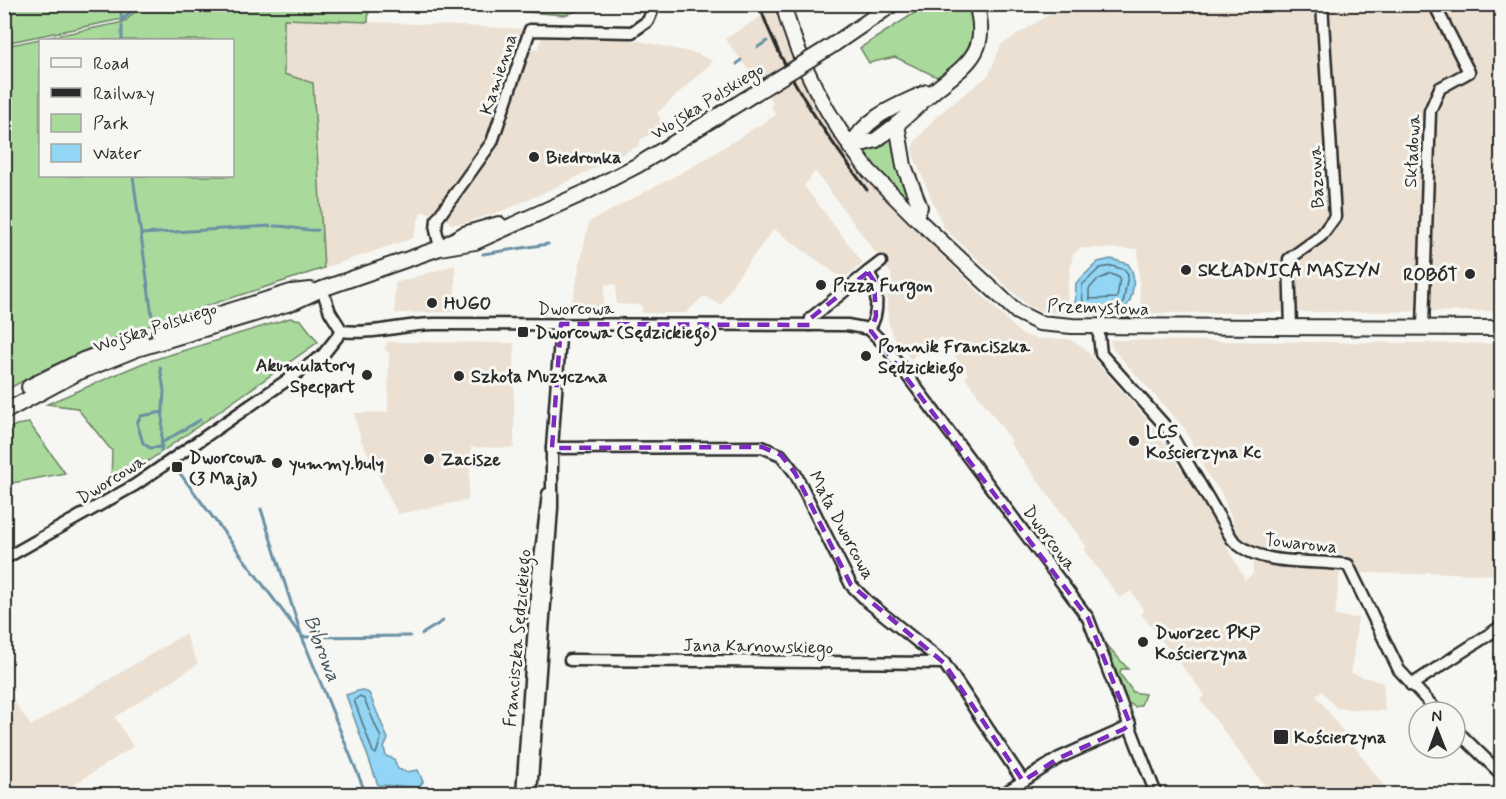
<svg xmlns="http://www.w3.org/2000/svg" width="1506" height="799" font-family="Mynerve,sans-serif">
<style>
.built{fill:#ebe0d1}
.green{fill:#a9da9b;stroke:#6a8263;stroke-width:1.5;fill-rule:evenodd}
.water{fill:#92d5f4;stroke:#6991a4;stroke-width:1.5}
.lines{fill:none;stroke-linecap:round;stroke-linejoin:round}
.shore{stroke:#546f7b;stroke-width:1.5}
.stream{stroke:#6991a4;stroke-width:3}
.minor-casing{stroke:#2b2b2b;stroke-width:15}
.major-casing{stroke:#2b2b2b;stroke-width:18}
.minor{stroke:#f6f6f2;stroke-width:10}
.major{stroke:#f6f6f2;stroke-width:14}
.rail{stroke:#2b2b2b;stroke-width:3}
.major-bridge-casing{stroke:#2b2b2b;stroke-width:18;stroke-linecap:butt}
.major-bridge{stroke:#f6f6f2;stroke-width:14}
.marked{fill:none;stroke:#7b2cbf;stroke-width:4.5;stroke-dasharray:12 8;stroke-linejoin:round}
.poi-dot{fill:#2b2b2b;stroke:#f6f6f2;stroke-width:2}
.labels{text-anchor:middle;stroke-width:6;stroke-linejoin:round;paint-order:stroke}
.street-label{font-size:18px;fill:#2b2b2b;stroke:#f6f6f2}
.poi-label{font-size:18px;font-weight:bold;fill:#2b2b2b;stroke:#f6f6f2;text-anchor:start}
.water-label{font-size:20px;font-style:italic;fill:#45565d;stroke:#f6f6f2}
</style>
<rect width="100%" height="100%" fill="#f6f6f2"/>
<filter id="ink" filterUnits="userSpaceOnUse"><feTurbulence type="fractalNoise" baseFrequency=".0167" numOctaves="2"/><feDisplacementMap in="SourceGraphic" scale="12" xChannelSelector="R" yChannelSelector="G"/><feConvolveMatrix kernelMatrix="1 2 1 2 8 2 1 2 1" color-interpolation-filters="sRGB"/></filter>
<g filter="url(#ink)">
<g class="built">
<path d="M1064,5H1501V311L1141,313L1138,249L1080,248L1073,254L1070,271L1067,293L1068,314L1043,312L1027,305L944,228L912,152L914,143L937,116L989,75L1001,45Z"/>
<path d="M773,9L816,107L847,156L868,182L1021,334L1038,339H1068L1083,347L1156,430L1205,507L1245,580L1253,574V563L1340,571L1335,616L1358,618L1351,673L1383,683L1385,711L1336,708L1322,691L1316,695L1390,794H1271L1200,699L1205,695L1141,614L1144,611L1131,591L1120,598L1084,550L1087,547L1010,443L1012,441L965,377L968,374L941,337L910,359L893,336L888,321L887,290L892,275L815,171L804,186L863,263L843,279L774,229L735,280L721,305L704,296L686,313H642V305L616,304V285L605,284L603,313L570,312L589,222L694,166L776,115L771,105L773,104L772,100L725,39Z"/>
<path d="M284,18L525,29L491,129L479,154L435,213L421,212L413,238L324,268L313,83L284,74Z"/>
<path d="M543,34L629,39L698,54L713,61L657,113L664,126L641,139L638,146L565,183L507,209L464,223L451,224L446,219L499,144L530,51L538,49Z"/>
<path d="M455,265V312L395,313V283Z"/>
<path d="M1110,340L1501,344V575L1426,572L1424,574L1363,573L1361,575L1355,563L1344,556L1247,548L1242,544L1221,492L1207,474L1185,429L1112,348Z"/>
<path d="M388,342L514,343V448L471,447L468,500L398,514L361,440L354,413L388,412L389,352L384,349Z"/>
<path d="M185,634L198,664L115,717L133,747L59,794H5V701L11,697L31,726Z"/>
</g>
<g class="green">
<path d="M4,5L5,4L136,5L122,19L5,43Z"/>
<path d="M142,5H369L368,22L284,19V74L313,83L324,268C217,304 103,333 5,391L4,290L8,289L4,212L5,46L124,22ZM40,40H232V176H40Z"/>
<path d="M438,5L587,4V5L580,10L564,15Z"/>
<path d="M927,5H967C982,36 965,61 937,77L895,57L869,63L860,48Z"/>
<path d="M895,130V157L914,204L909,205L862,152Z"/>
<path d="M290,318L301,320L318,342L117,483L111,482L112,451L77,408L47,404L143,363Z"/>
<path d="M29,423L65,473L13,483L8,472L5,470V432L16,425Z"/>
<path d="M1107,645L1128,669H1121L1120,674L1133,692L1145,694L1141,705L1135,707L1127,702Z"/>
</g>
<g class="water">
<path d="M1111,259L1128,264C1134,272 1134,277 1133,287C1130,321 1106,315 1079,312L1075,306L1076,283L1098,262Z"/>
<path d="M361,690L369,693L388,739L384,748L386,756L394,759L398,769L406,772L418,770L423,782L419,787L378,785L346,695Z"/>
</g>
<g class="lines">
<g class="shore">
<path d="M1112,266L1125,270L1128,275L1123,304L1118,307L1083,306L1082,285L1100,268Z"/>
<path d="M1111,274L1120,278L1117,298L1089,299V289L1097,280Z"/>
<path d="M360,696L364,699L381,738L376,754L373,752L354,700Z"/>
</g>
<g class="stream">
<path d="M120,4L122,21"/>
<path d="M122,21L138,4"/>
<path d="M122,26V40"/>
<path d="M758,47L767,41"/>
<path d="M737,64L741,60"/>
<path d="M133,176L152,316"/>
<path d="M274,226C290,225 302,232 318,230"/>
<path d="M141,234L270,226"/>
<path d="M483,254L548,244"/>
<path d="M160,367L164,390L161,451"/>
<path d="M163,442L200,420"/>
<path d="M162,447L150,448L143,443L137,423L141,416L163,412"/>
<path d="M179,472L299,633"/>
<path d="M261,509L302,637L366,794"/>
<path d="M422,634L443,621"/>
<path d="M302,637L410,636"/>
</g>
<g class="minor-casing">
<g id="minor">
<path d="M440,248L436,230L437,219L492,142L530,30L632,32L648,21L655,4"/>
<path d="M868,272L881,262"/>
<path d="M322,289L330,312L342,331C372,335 404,324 435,324L847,325L869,329L883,343L1088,618L1156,794"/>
<path d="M810,325L811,318L868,272C878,287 880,314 869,329"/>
<path d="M1098,326L1101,354L1167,428L1232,539C1259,568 1312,559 1348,565L1399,670L1438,712"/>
<path d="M1291,327L1289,259L1321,236L1335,217L1322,4"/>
<path d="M1423,327L1430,111L1440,88L1469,72L1434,4"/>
<path d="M552,448L762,447L781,455L795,473L851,585L868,602L944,663L1023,781"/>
<path d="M4,559L135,485L322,356L342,331"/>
<path d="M570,660L944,663"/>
<path d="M1411,685L1502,626"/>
<path d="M1455,729L1502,775"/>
<path d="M522,794L537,584L548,494"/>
<path d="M531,794L552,508V448L561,324"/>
<path d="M1003,794L1059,758L1124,729L1130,724"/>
</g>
</g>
<g class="major-casing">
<g id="major">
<path d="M783,4C799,65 831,123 869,171L915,217L1017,312L1039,323L1072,326L1502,328"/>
<path d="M833,45L893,4"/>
<path d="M850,147C868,115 895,107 927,92"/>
<path d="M850,147L876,140L897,124"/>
<path d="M915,217L920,207L904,166L897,124C912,112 925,98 940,86C972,61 989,48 976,4"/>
<path d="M447,244L464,234L499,224"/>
<path d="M159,333L291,292L311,290"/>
<path d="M29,387L83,360L141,339"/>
<path d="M4,412L77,373L137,349L294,302L322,289L440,248L475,242L586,192L638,165L744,100"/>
</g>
</g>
<use href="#minor" class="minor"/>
<use href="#major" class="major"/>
<path class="rail" d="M759,4C783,74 823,131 867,190"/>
<g class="major-bridge-casing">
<path id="major-bridge" d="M744,100L833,45"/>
</g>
<use href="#major-bridge" class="major-bridge"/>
</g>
</g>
<path class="marked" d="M868,272L874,281L876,316L871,331L1088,618L1130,724L1124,729L1059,758L1023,781L944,663L851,585L795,473L781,455L762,447L552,448L561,324L810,325L811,318Z"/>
<g class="poi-dot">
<circle cx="534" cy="157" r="6"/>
<circle cx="1186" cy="270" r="6"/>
<circle cx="1470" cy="274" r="6"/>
<circle cx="821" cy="285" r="6"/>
<circle cx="432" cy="303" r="6"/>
<rect x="517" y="326" width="12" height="12" rx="3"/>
<circle cx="866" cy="356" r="6"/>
<circle cx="367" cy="375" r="6"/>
<circle cx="459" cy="376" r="6"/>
<circle cx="1134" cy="441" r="6"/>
<circle cx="429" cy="459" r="6"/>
<circle cx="277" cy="463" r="6"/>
<rect x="171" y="461" width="12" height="12" rx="3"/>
<circle cx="1143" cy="642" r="6"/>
<rect x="1273" y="729" width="16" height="16" rx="3"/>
</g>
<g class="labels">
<g class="street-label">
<text transform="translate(498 74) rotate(-72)" y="6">Kamienna</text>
<text transform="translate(707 101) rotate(-32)" y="6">Wojska Polskiego</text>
<text transform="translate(1412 151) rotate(-87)" y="6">Składowa</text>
<text transform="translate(1316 177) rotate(-93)" y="6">Bazowa</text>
<text transform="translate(1098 307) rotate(2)" y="6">Przemysłowa</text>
<text x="576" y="314">Dworcowa</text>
<text transform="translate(155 327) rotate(-18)" y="6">Wojska Polskiego</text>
<text transform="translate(111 479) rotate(-32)" y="6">Dworcowa</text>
<text transform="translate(842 525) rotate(62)" y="6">Mała Dworcowa</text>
<text transform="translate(1050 538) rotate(53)" y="6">Dworcowa</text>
<text transform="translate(1301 543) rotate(6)" y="6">Towarowa</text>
<text transform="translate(517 638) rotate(-85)" y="6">Franciszka Sędzickiego</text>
<text transform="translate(758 646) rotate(1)" y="6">Jana Karnowskiego</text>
</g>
<g class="poi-label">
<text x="546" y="163">Biedronka</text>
<text x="1198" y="276">SKŁADNICA MASZYN</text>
<text x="1458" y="280" text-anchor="end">ROBÓT</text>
<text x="833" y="291">Pizza Furgon</text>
<text x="444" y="309">HUGO</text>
<text x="535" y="338">Dworcowa (Sędzickiego)</text>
<text x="878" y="352">Pomnik Franciszka<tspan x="878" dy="21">Sędzickiego</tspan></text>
<text x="355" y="371" text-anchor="end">Akumulatory<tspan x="355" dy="21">Specpart</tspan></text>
<text x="471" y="382">Szkoła Muzyczna</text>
<text x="1146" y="437">LCS<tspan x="1146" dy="21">Kościerzyna Kc</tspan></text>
<text x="189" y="463">Dworcowa<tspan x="189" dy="21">(3 Maja)</tspan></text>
<text x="441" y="465">Zacisze</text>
<text x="289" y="469">yummy.buly</text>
<text x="1155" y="638">Dworzec PKP<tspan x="1155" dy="21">Kościerzyna</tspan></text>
<text x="1294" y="743">Kościerzyna</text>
</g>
<g class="water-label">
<text transform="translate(323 648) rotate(69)" y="7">Bibrowa</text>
</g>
</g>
<rect width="1506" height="799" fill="none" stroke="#f6f6f2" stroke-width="24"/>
<rect x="12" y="12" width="1482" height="775" fill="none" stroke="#2b2b2b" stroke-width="2" filter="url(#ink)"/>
<rect x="39" y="39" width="195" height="138" fill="#f6f6f2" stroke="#a5a5a2" stroke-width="1.5"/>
<rect x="51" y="58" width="30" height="9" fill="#f6f6f2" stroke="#a5a5a2" stroke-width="1.5"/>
<text x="93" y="69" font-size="18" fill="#2b2b2b">Road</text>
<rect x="51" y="88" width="30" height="9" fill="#2b2b2b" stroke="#a5a5a2" stroke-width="1.5"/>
<text x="93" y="99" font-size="18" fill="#2b2b2b">Railway</text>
<rect x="51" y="114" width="30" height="18" fill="#a9da9b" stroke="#a5a5a2" stroke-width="1.5"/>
<text x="93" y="129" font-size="18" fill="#2b2b2b">Park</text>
<rect x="51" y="144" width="30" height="18" fill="#92d5f4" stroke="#a5a5a2" stroke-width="1.5"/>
<text x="93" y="159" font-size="18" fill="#2b2b2b">Water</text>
<g transform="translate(1437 730) rotate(359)"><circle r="28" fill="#f6f6f2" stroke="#a5a5a2" stroke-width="1.5"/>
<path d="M0-4.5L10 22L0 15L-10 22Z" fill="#2b2b2b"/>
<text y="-9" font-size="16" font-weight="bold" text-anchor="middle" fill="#2b2b2b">N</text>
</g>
</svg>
